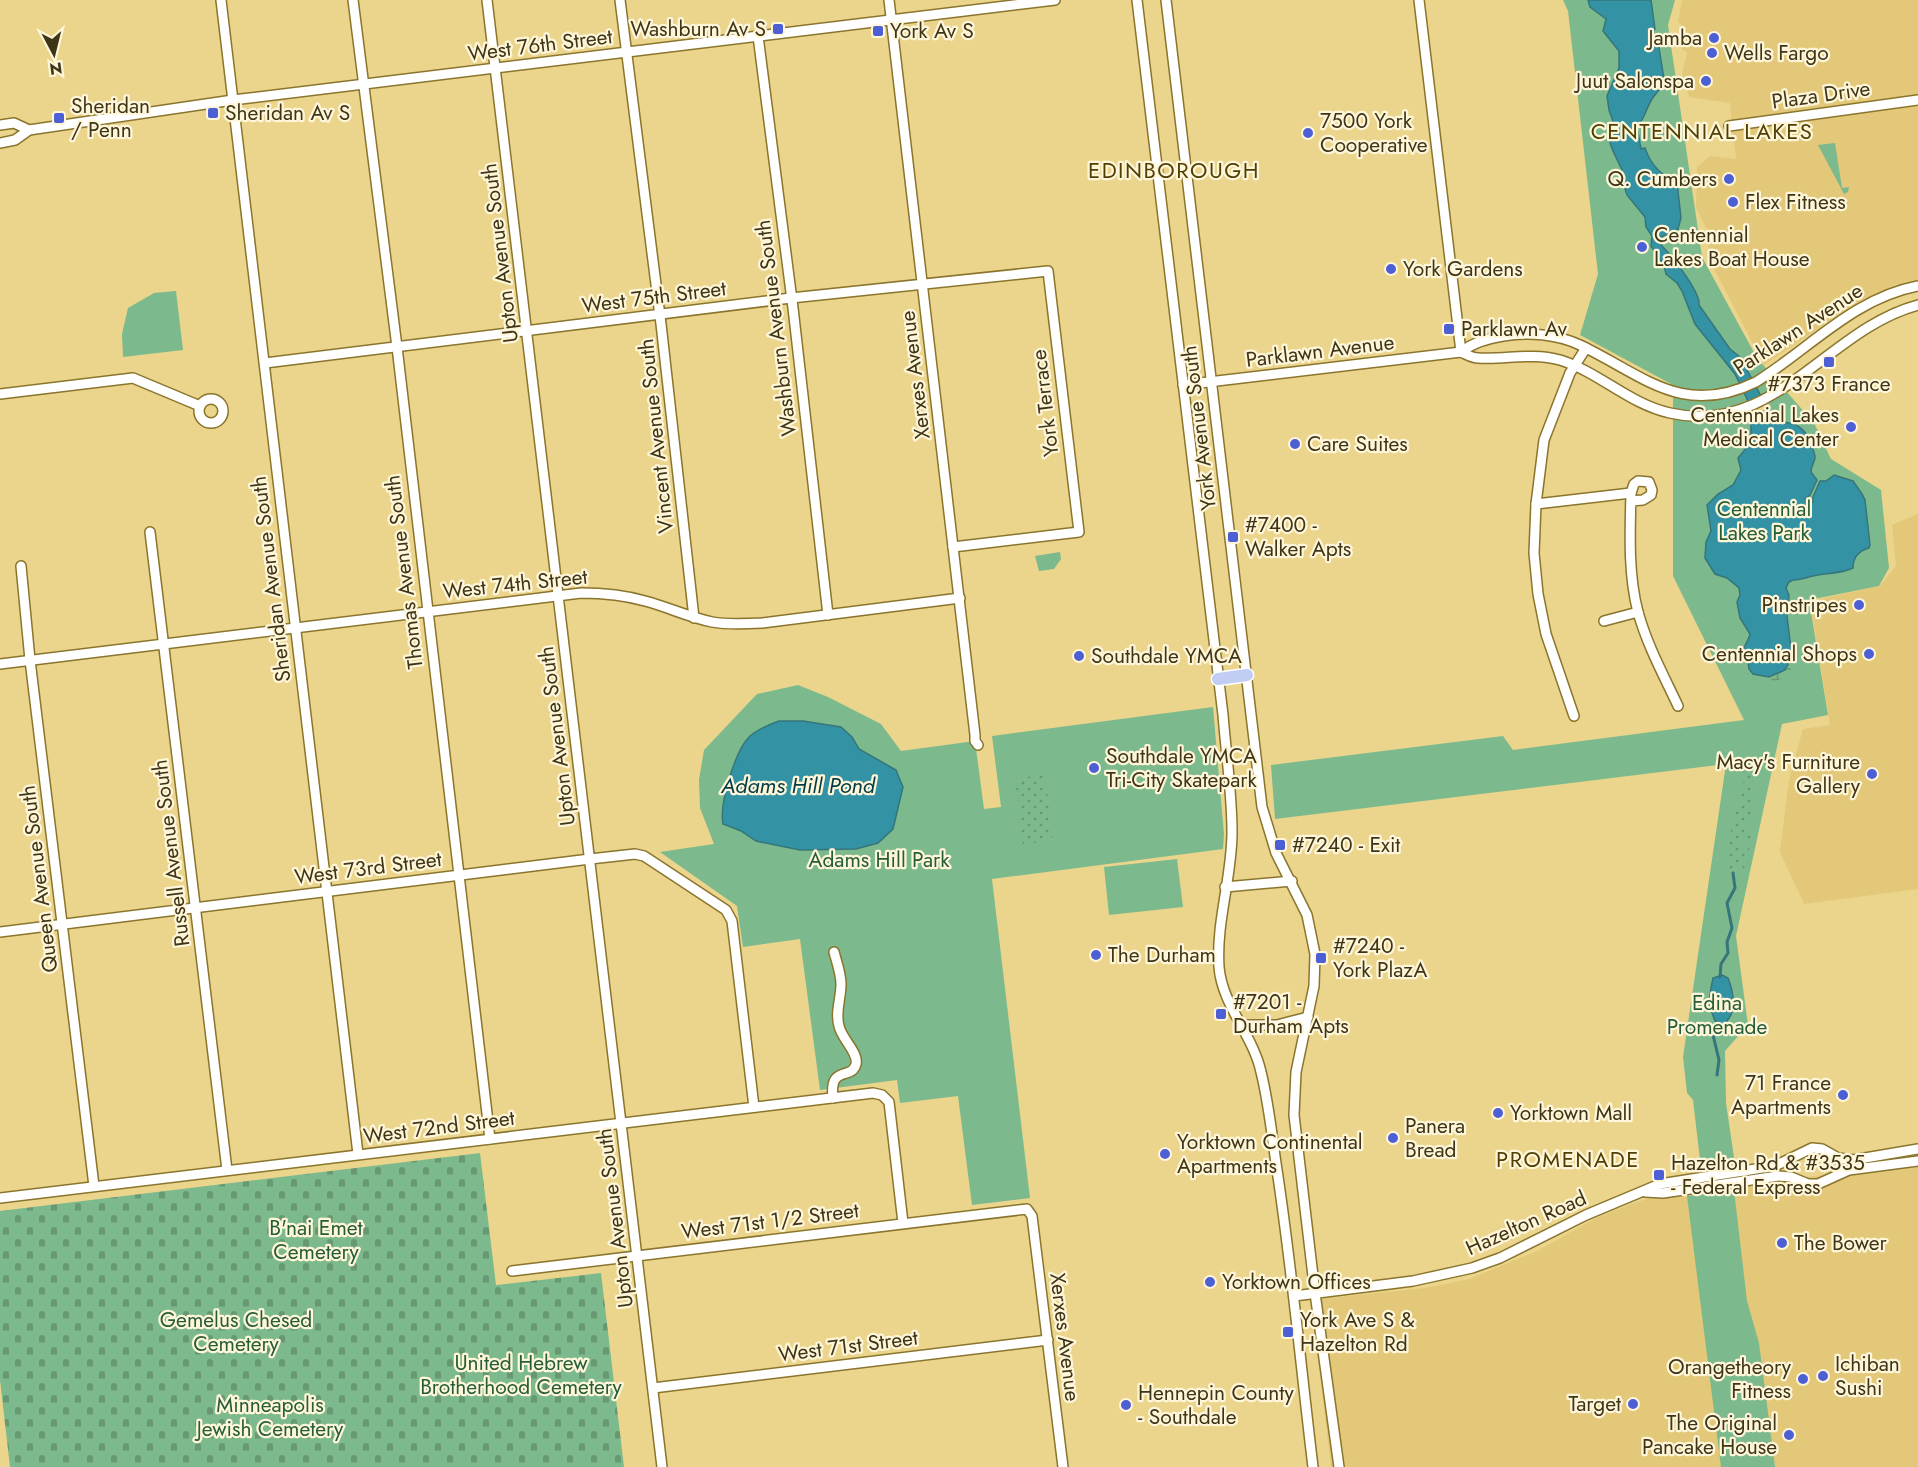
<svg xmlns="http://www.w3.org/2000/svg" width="1918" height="1467" font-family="Jost,sans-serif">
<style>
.built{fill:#e2c878}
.green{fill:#7cba8d}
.wetland{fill:url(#wetland-marsh)}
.cemetery{fill:url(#cemetery-stones)}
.garden{fill:url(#garden-dots)}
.water{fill:#3392a4;stroke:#36767a;stroke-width:1.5}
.pier{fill:#ebd48c}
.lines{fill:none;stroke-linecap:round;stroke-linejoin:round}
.stream{stroke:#36767a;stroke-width:3}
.minor-casing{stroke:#8a752d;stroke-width:12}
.major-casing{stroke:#fff;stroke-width:15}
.minor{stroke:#fff;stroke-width:9}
.major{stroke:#c2cdf3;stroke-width:12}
.poi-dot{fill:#4d5fd4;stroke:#fff6da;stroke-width:2}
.labels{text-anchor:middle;stroke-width:4.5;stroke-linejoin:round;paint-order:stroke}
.poi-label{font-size:21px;fill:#3e3517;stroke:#fff6da;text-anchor:start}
.street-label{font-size:21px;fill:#3e3517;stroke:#fff6da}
.park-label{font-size:21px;fill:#245d38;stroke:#fff6da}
.neighbourhood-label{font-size:22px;letter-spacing:1.5px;fill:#4f3f02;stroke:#fff6da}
.water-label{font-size:22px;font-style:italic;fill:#003c46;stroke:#fff6da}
</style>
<defs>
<pattern id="wetland-marsh" width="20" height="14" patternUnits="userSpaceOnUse" patternTransform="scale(1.5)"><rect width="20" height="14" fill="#7cba8d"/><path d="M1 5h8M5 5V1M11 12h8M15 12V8" fill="none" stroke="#679872"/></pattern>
<pattern id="cemetery-stones" width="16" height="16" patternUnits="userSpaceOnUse" patternTransform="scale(1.5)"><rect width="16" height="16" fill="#7cba8d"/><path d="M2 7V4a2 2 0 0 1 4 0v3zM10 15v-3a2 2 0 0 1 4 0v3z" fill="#679872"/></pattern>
<pattern id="garden-dots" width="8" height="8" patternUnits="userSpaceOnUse" patternTransform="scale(1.5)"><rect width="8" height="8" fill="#7cba8d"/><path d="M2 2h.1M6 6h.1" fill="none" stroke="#679872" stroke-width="1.8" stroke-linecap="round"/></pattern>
</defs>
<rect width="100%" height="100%" fill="#ebd48c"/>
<g class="built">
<path d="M1682,0H1918V281L1896,284L1849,308L1764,365L1710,261L1707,230L1696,207L1697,167L1710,156L1736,159L1730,103L1689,97L1682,74L1687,53L1681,48L1684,27L1678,22Z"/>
<path d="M1918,514V889L1804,904L1780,852L1789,780L1803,729L1830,725L1810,601L1880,586L1896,566L1892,525Z"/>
<path d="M1918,1164V1467H1331L1311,1300L1425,1288L1469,1279L1537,1251L1596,1218L1634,1203L1667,1193Z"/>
</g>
<g class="green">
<path d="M1563,0H1675L1668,25L1702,257L1757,358L1814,423L1831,459L1881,490L1889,568L1879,586L1809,600L1828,715L1782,724L1736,936L1748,1025L1725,1051L1726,1103L1735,1164L1701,1168L1693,1100L1687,1093L1683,1057L1726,764L1275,819L1271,765L1503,736L1513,750L1744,720L1673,576V385L1580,335L1598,274L1568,11Z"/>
<path d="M1835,143L1842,188L1849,187L1848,192L1844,194L1818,145Z"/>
<path d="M176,291L183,350L123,357L122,334L128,308L154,293Z"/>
<path d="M1060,552L1061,559L1054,569L1039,571L1035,556Z"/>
<path d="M798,685L828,697L881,724L901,751L975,741L984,809L1001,807L992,736L1213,707L1224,834L1223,849L992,879L1030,1198L972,1205L958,1096L900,1103L897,1080L820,1090L800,939L743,947L737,906L660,852L714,844L700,808L699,780L704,750L757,694Z"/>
<path d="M1177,859L1183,907L1109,915L1104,867Z"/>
<path d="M1734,1190L1747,1301L1759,1343L1775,1467H1721L1687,1196Z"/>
</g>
<path class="wetland" d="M1790,632C1795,645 1793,661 1789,675C1783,677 1777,682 1770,682C1756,684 1743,674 1740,661L1744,658L1748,661L1756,675L1765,677L1787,667L1791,650Z"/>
<path class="cemetery" d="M480,1153L496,1285L601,1273L624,1467H10L0,1380V1211Z"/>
<g class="garden">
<path d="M1750,764L1751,812L1740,845L1738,870H1728L1731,828L1744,786L1741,766Z"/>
<path d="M1045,775L1053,841L1023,844L1015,778Z"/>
<path d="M1749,831L1751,832L1747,869L1743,878L1742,855Z"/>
</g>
<g class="water">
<path d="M1588,0H1651L1655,29L1652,33L1657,36L1665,85C1646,99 1649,113 1637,127L1641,149L1645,148C1650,163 1661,176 1677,182L1681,218L1678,229L1661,237L1662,246C1673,257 1701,293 1699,305L1730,349L1740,357L1774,420C1790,424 1802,421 1811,443C1812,447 1815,453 1815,458C1814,463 1811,466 1811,472L1817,480L1810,495L1805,499L1806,502L1809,504L1813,502V497L1820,481H1826L1834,475L1853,481L1862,494L1865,500L1870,545L1869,548C1858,551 1853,557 1853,568C1841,574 1826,573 1813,576C1804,578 1801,580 1793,580L1789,582L1786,588L1789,595L1787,616L1792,657L1785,670L1769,677L1753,674L1749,669L1748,661L1741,656C1742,648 1748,643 1750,634L1740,618L1737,602L1740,595L1739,588L1727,578L1715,574L1705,558L1706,542L1711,531L1707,505L1718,494L1733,485L1741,470L1738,458L1748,446L1751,435V416L1747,399L1735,374L1695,324L1682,291L1677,283L1666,274L1664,265L1651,246L1652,236L1646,227L1645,217L1627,195L1623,182L1622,170L1613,151L1610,143L1614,124L1609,110L1607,96L1619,68V51L1603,31L1606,19L1590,7Z"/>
<path d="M779,721H803L841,727L852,737L859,749L896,770L903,787L893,829L878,843L856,849L800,850L756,841L741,831L723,824C719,805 735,750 750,736C758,729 768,725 779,721Z"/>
<path d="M1722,975L1728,978C1734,993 1738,1015 1722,1025L1715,1021C1708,1004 1709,996 1713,978Z"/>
</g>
<path class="pier" d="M1763,394L1771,407L1748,418L1745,402Z"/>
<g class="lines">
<g class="stream">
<path d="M1720,977L1721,964L1728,953L1727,942L1732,928L1727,903L1735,888L1733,873"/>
<path d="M1717,1075L1719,1060L1713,1035L1718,1022"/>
</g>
<g class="minor-casing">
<g id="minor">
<path d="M221,0L358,1154"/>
<path d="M353,0L397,347L490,1139"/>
<path d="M487,0L662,1467"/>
<path d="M620,0L661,324L694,618"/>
<path d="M889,0L975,735V741L978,745"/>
<path d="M1137,0L1223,715C1226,753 1232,793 1232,832C1232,878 1216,921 1219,967C1222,1005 1253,1035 1261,1072C1269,1104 1272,1137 1277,1170C1292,1269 1301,1368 1313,1467"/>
<path d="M1166,0L1262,807L1276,853L1307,915L1315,954L1314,986L1296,1072L1294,1115L1315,1293L1339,1467"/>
<path d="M1419,0L1461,352"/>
<path d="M758,36L793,308L828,615"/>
<path d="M0,125L14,123L29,130"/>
<path d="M1729,126L1918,100"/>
<path d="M0,143L15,140L29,130L233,100L1055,0"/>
<path d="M1461,352C1466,354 1472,358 1478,358C1506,360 1531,352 1560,360C1599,372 1629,404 1670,413C1775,437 1827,329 1918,305"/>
<path d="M265,363L791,298L1048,271L1079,532L953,547"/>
<path d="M1183,385L1461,352C1474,342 1487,339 1503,336C1528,332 1557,334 1580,345C1643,375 1682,418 1756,382C1809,349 1854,298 1918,286"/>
<path d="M0,394L133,378L200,406"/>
<circle cx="211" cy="411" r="12"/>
<path d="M1631,501L1643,500L1651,495L1652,490L1649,482L1638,481L1634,484L1631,493C1630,532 1628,574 1638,612C1647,645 1664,676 1678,706"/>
<path d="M1536,504L1631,493"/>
<path d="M150,532L227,1170"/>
<path d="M21,566L30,660L94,1186"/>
<path d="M1604,621L1638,612"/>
<path d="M0,664L581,593C603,593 624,595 645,601C668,607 688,617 712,622C728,625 745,624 762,623L960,598"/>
<path d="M1574,716L1546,634L1538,594L1534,553L1536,504L1544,440L1570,373L1586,348"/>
<path d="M1225,887L1292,881"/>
<path d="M0,932L590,859L635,854L644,856L726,910L732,921L754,1107"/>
<path d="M1243,1025H1277L1308,1017"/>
<path d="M833,1098C829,1064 852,1081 856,1064C859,1053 841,1038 839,1026C835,1012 841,999 841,984C841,974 837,963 834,952"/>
<path d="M1645,1192L1663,1193L1778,1176L1791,1177L1808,1184H1818L1849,1170L1918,1161"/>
<path d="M0,1198L873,1093L882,1095L889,1102L903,1223"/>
<path d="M512,1271L1027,1209L1032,1216L1063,1467"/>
<path d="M1294,1296L1413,1281L1472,1268L1500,1258L1586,1215L1660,1184L1775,1166L1812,1148L1822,1149L1838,1158L1853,1160L1918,1149"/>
<path d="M653,1388L1048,1340"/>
</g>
</g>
<g class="major-casing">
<path id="major" d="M1218,679L1247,675"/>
</g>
<use href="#minor" class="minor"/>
<use href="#major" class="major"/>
</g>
<g class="poi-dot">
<rect x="772" y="23" width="12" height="12" rx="3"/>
<rect x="872" y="25" width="12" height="12" rx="3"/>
<circle cx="1714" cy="38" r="6"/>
<circle cx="1712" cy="53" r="6"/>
<circle cx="1706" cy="81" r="6"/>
<rect x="207" y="107" width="12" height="12" rx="3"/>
<rect x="53" y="112" width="12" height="12" rx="3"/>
<circle cx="1308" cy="133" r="6"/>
<circle cx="1729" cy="179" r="6"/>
<circle cx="1733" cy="202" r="6"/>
<circle cx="1642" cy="247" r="6"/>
<circle cx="1391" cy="269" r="6"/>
<rect x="1443" y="323" width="12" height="12" rx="3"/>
<rect x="1823" y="356" width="12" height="12" rx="3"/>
<circle cx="1851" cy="427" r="6"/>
<circle cx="1295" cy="444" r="6"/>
<rect x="1227" y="531" width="12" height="12" rx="3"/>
<circle cx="1859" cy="605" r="6"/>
<circle cx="1869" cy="654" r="6"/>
<circle cx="1079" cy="656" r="6"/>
<circle cx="1094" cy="768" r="6"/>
<circle cx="1872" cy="774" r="6"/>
<rect x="1274" y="839" width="12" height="12" rx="3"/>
<circle cx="1096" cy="955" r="6"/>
<rect x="1315" y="952" width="12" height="12" rx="3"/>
<rect x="1215" y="1008" width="12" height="12" rx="3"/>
<circle cx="1843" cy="1095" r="6"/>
<circle cx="1498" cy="1113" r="6"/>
<circle cx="1393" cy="1138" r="6"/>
<circle cx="1165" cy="1154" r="6"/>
<rect x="1653" y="1169" width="12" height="12" rx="3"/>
<circle cx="1782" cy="1243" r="6"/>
<circle cx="1210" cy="1282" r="6"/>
<rect x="1282" y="1326" width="12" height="12" rx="3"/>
<circle cx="1823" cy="1376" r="6"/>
<circle cx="1803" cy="1379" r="6"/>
<circle cx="1633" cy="1404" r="6"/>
<circle cx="1126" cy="1405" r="6"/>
<circle cx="1789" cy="1435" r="6"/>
</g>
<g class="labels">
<g class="poi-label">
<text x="766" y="36" text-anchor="end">Washburn Av S</text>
<text x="890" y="38">York Av S</text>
<text x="1702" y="45" text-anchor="end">Jamba</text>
<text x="1724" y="60">Wells Fargo</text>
<text x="1694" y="88" text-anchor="end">Juut Salonspa</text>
<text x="71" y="113">Sheridan<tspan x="71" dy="24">/ Penn</tspan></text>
<text x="225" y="120">Sheridan Av S</text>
<text x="1320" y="128">7500 York<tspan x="1320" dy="24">Cooperative</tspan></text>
<text x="1717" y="186" text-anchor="end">Q. Cumbers</text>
<text x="1745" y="209">Flex Fitness</text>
<text x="1654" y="242">Centennial<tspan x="1654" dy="24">Lakes Boat House</tspan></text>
<text x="1403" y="276">York Gardens</text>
<text x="1461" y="336">Parklawn Av</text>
<text x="1829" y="391" text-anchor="middle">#7373 France</text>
<text x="1839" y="422" text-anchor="end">Centennial Lakes<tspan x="1839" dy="24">Medical Center</tspan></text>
<text x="1307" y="451">Care Suites</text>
<text x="1245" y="532">#7400 -<tspan x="1245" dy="24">Walker Apts</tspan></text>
<text x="1847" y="612" text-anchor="end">Pinstripes</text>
<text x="1857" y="661" text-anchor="end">Centennial Shops</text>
<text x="1091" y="663">Southdale YMCA</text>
<text x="1106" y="763">Southdale YMCA<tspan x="1106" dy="24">Tri-City Skatepark</tspan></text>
<text x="1860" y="769" text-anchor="end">Macy's Furniture<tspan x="1860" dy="24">Gallery</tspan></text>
<text x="1292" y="852">#7240 - Exit</text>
<text x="1333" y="953">#7240 -<tspan x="1333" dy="24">York PlazA</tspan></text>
<text x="1108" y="962">The Durham</text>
<text x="1233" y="1009">#7201 -<tspan x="1233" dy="24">Durham Apts</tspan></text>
<text x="1831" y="1090" text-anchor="end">71 France<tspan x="1831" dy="24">Apartments</tspan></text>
<text x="1510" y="1120">Yorktown Mall</text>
<text x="1405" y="1133">Panera<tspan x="1405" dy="24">Bread</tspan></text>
<text x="1177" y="1149">Yorktown Continental<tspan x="1177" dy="24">Apartments</tspan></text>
<text x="1671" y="1170">Hazelton Rd &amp; #3535<tspan x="1671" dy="24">- Federal Express</tspan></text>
<text x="1794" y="1250">The Bower</text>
<text x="1222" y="1289">Yorktown Offices</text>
<text x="1300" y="1327">York Ave S &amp;<tspan x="1300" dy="24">Hazelton Rd</tspan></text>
<text x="1835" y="1371">Ichiban<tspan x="1835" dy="24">Sushi</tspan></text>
<text x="1791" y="1374" text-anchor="end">Orangetheory<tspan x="1791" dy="24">Fitness</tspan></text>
<text x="1138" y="1400">Hennepin County<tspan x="1138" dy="24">- Southdale</tspan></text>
<text x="1621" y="1411" text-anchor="end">Target</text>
<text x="1777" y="1430" text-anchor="end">The Original<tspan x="1777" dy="24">Pancake House</tspan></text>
</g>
<g class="street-label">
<text transform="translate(540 45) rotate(-7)" y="7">West 76th Street</text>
<text transform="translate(1821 95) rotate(-8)" y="7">Plaza Drive</text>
<text transform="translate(500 253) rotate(-97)" y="7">Upton Avenue South</text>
<text transform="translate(654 297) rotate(-7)" y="7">West 75th Street</text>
<text transform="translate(776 328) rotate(-97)" y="7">Washburn Avenue South</text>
<text transform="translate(1798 329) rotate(-33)" y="7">Parklawn Avenue</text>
<text transform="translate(1320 351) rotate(-7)" y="7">Parklawn Avenue</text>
<text transform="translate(915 375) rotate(-97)" y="7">Xerxes Avenue</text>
<text transform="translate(1045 403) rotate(-97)" y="7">York Terrace</text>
<text transform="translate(1199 428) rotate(-97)" y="7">York Avenue South</text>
<text transform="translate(656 436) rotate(-96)" y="7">Vincent Avenue South</text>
<text transform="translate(404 572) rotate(-97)" y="7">Thomas Avenue South</text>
<text transform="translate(271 579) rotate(-97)" y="7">Sheridan Avenue South</text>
<text transform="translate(515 584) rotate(-6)" y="7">West 74th Street</text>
<text transform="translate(557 736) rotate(-97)" y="7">Upton Avenue South</text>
<text transform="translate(171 853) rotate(-97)" y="7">Russell Avenue South</text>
<text transform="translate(368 868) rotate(-7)" y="7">West 73rd Street</text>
<text transform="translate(39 879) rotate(-97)" y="7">Queen Avenue South</text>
<text transform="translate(439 1127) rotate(-7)" y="7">West 72nd Street</text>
<text transform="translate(615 1218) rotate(-97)" y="7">Upton Avenue South</text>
<text transform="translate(770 1221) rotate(-7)" y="7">West 71st 1/2 Street</text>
<text transform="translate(1526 1223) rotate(-24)" y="7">Hazelton Road</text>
<text transform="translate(1065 1337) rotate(83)" y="7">Xerxes Avenue</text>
<text transform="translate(848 1346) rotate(-7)" y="7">West 71st Street</text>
</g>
<g class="park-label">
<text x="1764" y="516">Centennial<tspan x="1764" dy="24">Lakes Park</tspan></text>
<text x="879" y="867">Adams Hill Park</text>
<text x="1717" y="1010">Edina<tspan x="1717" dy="24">Promenade</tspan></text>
<text x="316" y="1235">B'nai Emet<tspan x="316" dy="24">Cemetery</tspan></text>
<text x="236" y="1327">Gemelus Chesed<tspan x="236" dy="24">Cemetery</tspan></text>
<text x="521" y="1370">United Hebrew<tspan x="521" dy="24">Brotherhood Cemetery</tspan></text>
<text x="270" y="1412">Minneapolis<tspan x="270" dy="24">Jewish Cemetery</tspan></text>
</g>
<g class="neighbourhood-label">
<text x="1702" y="139">CENTENNIAL LAKES</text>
<text x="1174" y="178">EDINBOROUGH</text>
<text x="1568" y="1167">PROMENADE</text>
</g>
<g class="water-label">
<text x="798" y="793">Adams Hill Pond</text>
</g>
</g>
<g transform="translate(54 54) rotate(173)" stroke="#fff6da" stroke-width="4.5" paint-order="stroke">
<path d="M0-4.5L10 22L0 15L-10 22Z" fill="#3e3517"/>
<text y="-9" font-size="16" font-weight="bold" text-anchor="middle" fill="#3e3517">N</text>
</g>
</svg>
